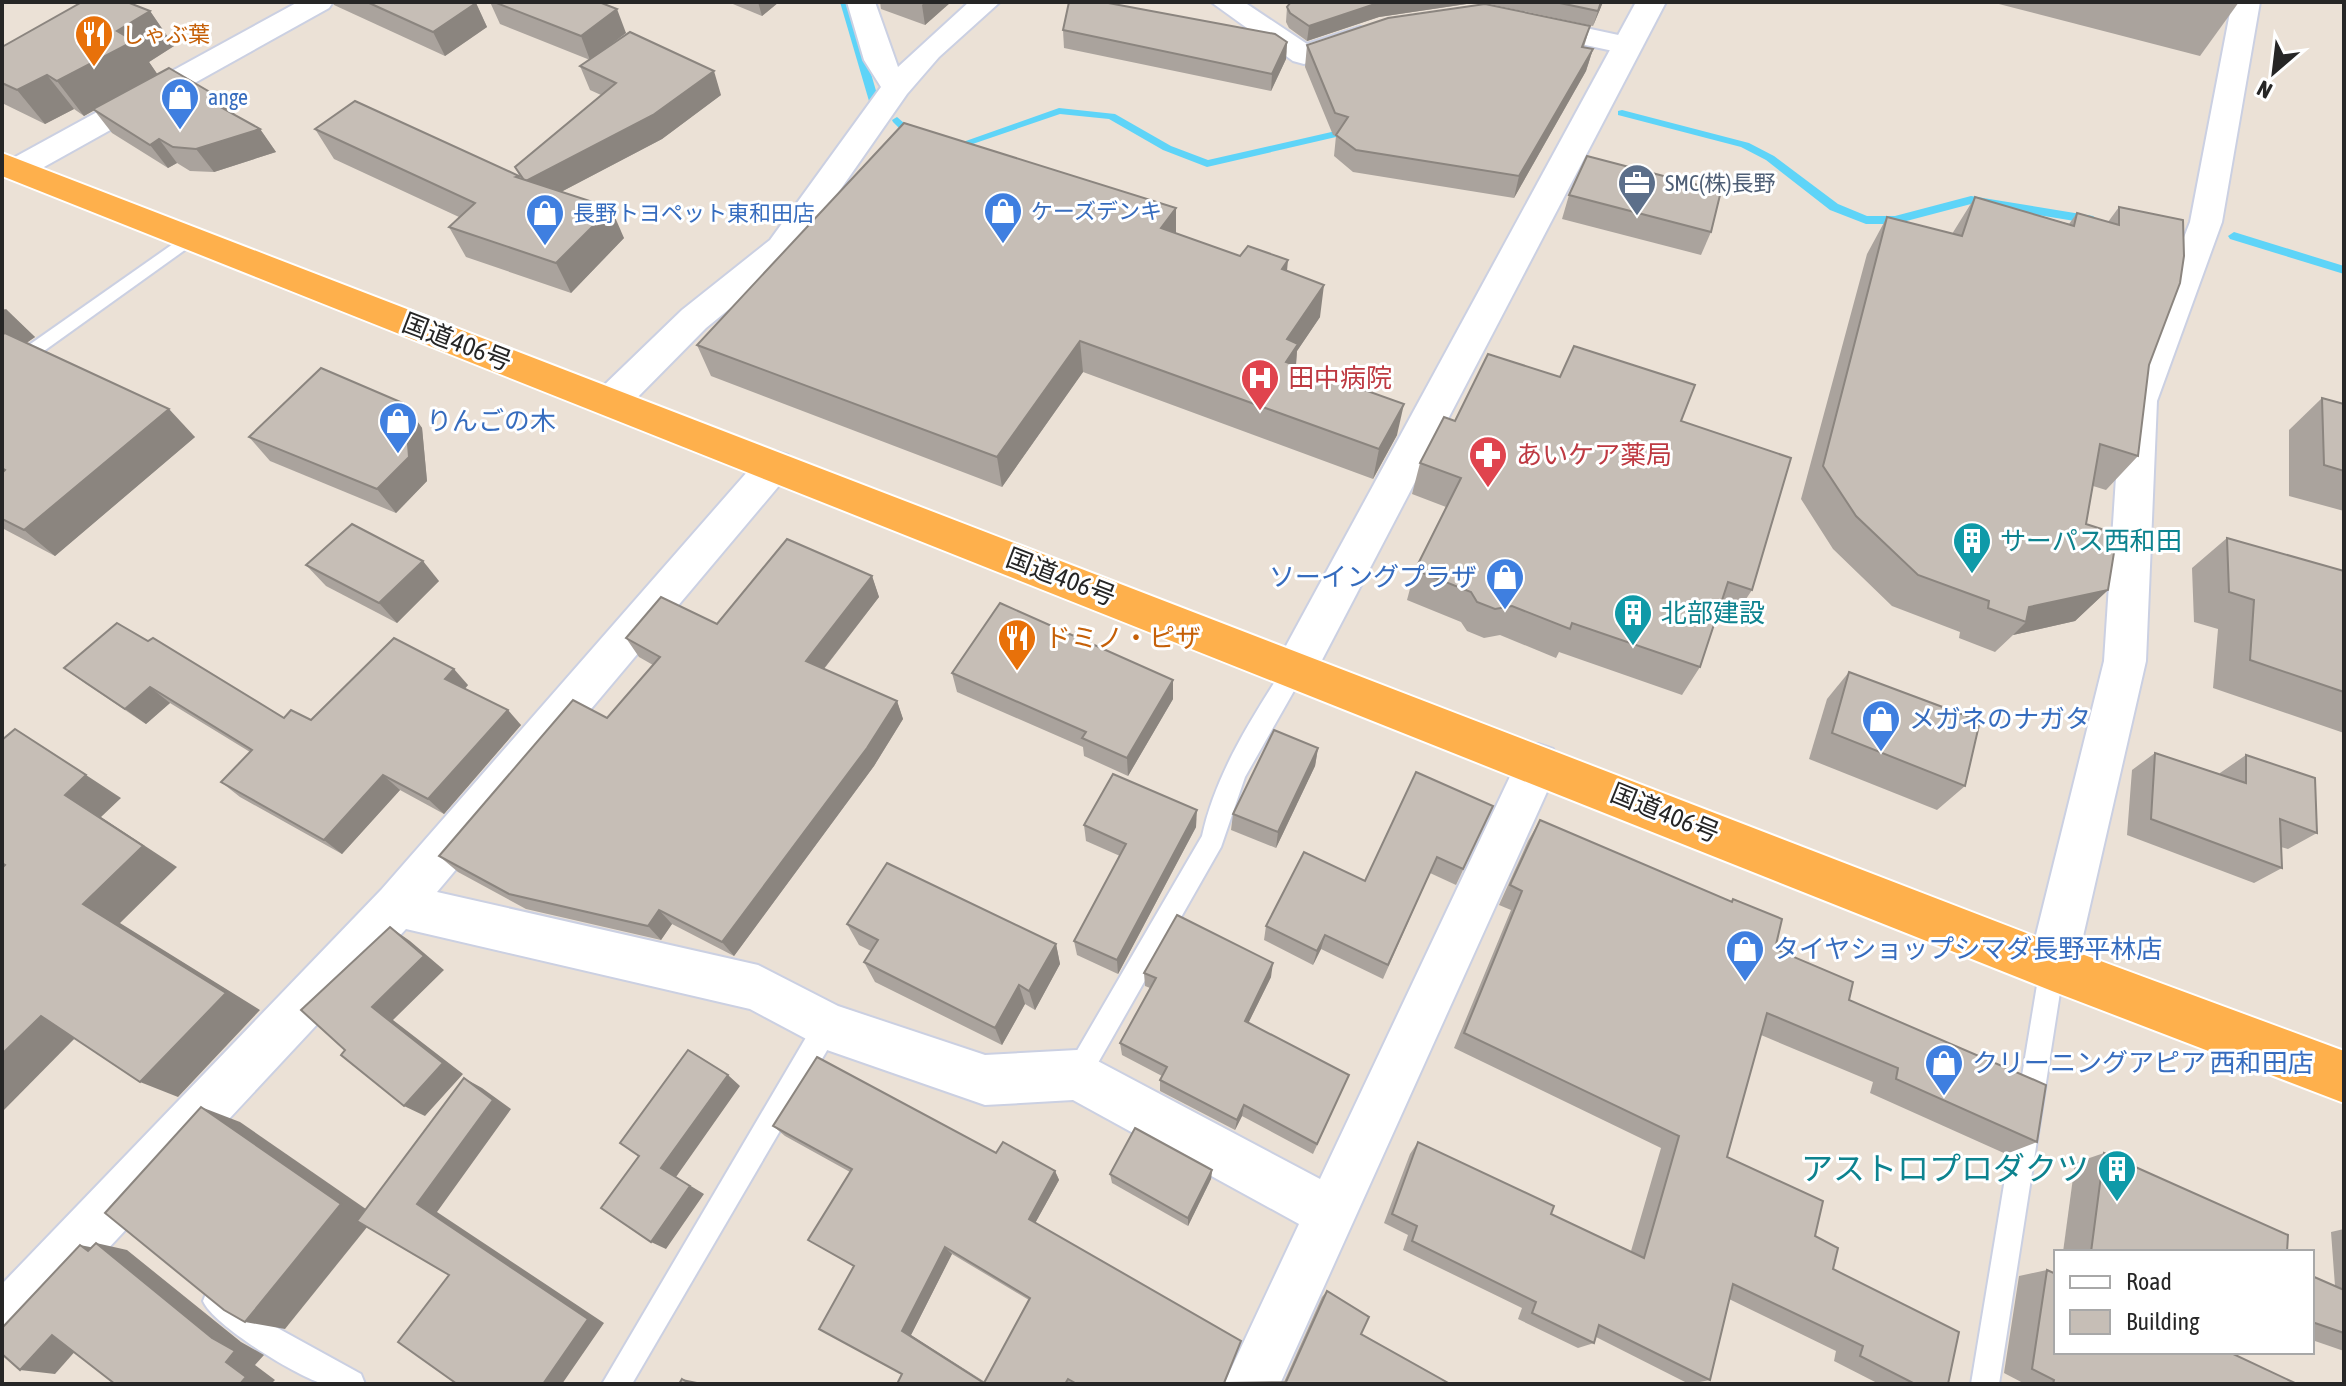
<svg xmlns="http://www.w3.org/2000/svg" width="2346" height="1386" font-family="'Asap Condensed','Noto Sans JP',sans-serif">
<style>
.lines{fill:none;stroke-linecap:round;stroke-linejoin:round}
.stream{fill:#5ed4f8;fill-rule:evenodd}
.service-casing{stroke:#cbd0e2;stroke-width:4}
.minor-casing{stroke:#cbd0e2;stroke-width:4}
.tertiary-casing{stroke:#cbd0e2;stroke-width:4}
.trunk-casing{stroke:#fff;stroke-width:4}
.service{fill:#fff;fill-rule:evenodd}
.minor{fill:#fff;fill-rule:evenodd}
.tertiary{fill:#fff;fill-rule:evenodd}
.trunk{fill:#feb04c;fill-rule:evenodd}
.wall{fill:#aaa39d;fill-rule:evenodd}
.shaded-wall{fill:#8b857f}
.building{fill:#c6beb6;stroke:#8b857f;stroke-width:2;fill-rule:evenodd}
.labels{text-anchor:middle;stroke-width:6;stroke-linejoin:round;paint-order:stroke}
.far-food-label{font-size:22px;fill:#c56008;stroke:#fff;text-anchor:start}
.far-shop-label{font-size:22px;fill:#366cbe;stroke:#fff;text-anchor:start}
.far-service-label{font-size:22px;fill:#4e5e75;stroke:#fff;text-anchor:start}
.street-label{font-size:26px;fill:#262626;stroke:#fff}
.health-label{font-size:26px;fill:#be3a42;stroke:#fff;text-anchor:start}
.shop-label{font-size:26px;fill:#366cbe;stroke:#fff;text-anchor:start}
.culture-label{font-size:26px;fill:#0d838f;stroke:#fff;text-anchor:start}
.food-label{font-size:26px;fill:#c56008;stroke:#fff;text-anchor:start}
.near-culture-label{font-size:32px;fill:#0d838f;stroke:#fff;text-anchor:end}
</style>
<rect width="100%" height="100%" fill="#ebe1d6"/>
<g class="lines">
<g class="stream">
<path d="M840,2H850L879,101L878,103H870L869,101Z"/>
<path d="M1059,108L1115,114L1171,146L1208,160L1349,128L1354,131L1349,134L1207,167L1163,150L1109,119L1060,114L955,150H947L946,148Z"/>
<path d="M1622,110L1749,143L1774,156L1838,204L1867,216H1895L1971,196L2093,216L2098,220L2093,224L1971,204L1895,224H1866L1830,210L1766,160L1741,147L1618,115V111Z"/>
<path d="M897,117L918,135V139H910L893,122L892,120Z"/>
<path d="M2234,232L2344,266V274L2230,239L2228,236Z"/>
</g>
<g class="service-casing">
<g id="service">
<path d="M190,232L199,238L196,242L2,381V364Z"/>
<path d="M1296,659L1304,661L1307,668L1245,777L1221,847L1086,1084L1077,1088L1068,1084L1064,1075L1068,1066L1202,836C1216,772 1253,716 1288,661Z"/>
<path d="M2052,955L2061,959L2064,967L1999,1384H1971L2040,967L2043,959Z"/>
<path d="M827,1013L836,1017L840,1026L836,1035L632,1384H602L818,1017Z"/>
<path d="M217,1287L263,1320L361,1374L365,1384C352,1384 334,1386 321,1383C295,1375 213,1325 203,1301L207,1291Z"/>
</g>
</g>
<g class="minor-casing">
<g id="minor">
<path d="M298,2H333L329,8L26,177L15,180L2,175L4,163Z"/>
<path d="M847,2H875L898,67L969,2H1000L939,57L907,94L794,256L706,328L624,411L611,414L598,411L593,401L598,391L682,310L770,240L881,87L864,60Z"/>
<path d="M1211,2H1244L1307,44L1360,27L1370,30L1375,36L1370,42L1304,64L1293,61Z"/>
<path d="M2232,2H2260L2222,222L2157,401L2146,661L2076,967L2069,983L2052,990L2035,983L2028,967L2104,661L2121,401L2190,222Z"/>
<path d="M1530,16L1637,39L1642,45L1637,51L1627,54L1520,31L1515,25L1520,19Z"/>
<path d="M775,451L788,455L794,465L788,475L437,892L758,965L838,1006L985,1055L1077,1050L1320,1179L1523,749L1538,744L1553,749L1560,763L1280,1384H1224L1299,1224L1073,1100L985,1105L827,1050L750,1009L406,929L21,1342L2,1350V1284L381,890L762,455Z"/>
</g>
</g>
<g class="tertiary-casing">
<path id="tertiary" d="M1636,2H1666L1311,681L1296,686L1281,681L1274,668L1281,655Z"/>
</g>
<g class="trunk-casing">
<path id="trunk" d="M2,153L2052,943L2344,1051V1103L2052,991L2,176Z"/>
</g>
<use href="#service" class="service"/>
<use href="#minor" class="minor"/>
<use href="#tertiary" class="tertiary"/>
<use href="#trunk" class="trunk"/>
</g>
<g class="wall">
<path d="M333,2H474L476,3L487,27L445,56L334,5Z"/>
<path d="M490,2H599L626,33L597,55L721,95L662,139L561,192L624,238L571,293L466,257L449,227L459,217L334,159L315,129L519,176L521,179L515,167L601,95L590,90L580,66L590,60L500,24Z"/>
<path d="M728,2H779L762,16Z"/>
<path d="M880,2H951L925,25L881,9Z"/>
<path d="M1291,2H1603L1593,26L1480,2L1379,17L1307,41L1289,28L1286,22L1287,7Z"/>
<path d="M1991,2H2239L2200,56Z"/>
<path d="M150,11L174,46L149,62L157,74L260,129L276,152L214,172L190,171L177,163L168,168L112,133L94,110L84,116L74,109L45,124L2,103V47Z"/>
<path d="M1590,26L1584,47L1593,49L1586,71L1514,198L1353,172L1334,156L1336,136L1333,135L1305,67L1307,45Z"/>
<path d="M1063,30L1287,42L1286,59L1271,91L1064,48Z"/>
<path d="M1569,195L1711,232L1701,255L1562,219Z"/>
<path d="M1975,197L2069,224L2077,213L2108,222L2119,207L2149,365L2138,456L2106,490L2093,486L2086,524L2108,590L2075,621L2013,635L1995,652L1959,638L1960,632L1892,606L1833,549L1801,499L1867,254L1887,217L1952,234Z"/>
<path d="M1176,208V233L1240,256L1287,271L1320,317L1297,351L1296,366L1397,435L1373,479L1083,372L1002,487L711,376L697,345Z"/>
<path d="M2,307L35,337L26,343L195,437L55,556L2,528Z"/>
<path d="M2322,398L2344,404V511L2289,496V430Z"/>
<path d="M405,404L422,428L427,481L396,513L270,461L249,437Z"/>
<path d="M1455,421H1681L1752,590L1732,620L1718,614L1700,667L1682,695L1559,652L1556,658L1500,635L1484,638L1467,631L1461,622L1407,600L1415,570L1446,507L1412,494L1420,463Z"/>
<path d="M2227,538L2344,571V733L2213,688L2218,629L2194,622L2192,568Z"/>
<path d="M306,565L439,581L397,623L326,586Z"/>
<path d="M872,576L879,597L824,669L897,701L903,719L874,766L734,956L672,924L661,940L526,909L458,872L439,856L607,718L653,665L639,657L626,638L717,624Z"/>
<path d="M148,641L284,718L311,720L468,685L465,689L521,725L444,814L400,790L342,854L240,797L221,782L250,752L170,703L146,724L86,684L64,668Z"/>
<path d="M1849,672L1965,786L1937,810L1809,759L1827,699Z"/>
<path d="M952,673L1173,699L1128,776L1084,756L1083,747L957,692Z"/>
<path d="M1318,748L1315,766L1276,848L1231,830L1233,814Z"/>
<path d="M2155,753L2220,774V773L2246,755L2317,833L2288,849L2281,847L2282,868L2254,883L2127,835L2132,770Z"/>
<path d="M1493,806L1456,885L1430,873L1383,979L1321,949L1313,965L1264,940L1266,926L1365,881Z"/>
<path d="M1540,820L1730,902L1733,899L1775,949L1849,1000L2037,1142L2006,1154L1870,1093L1873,1082L1761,1035L1727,1157L1815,1236L1833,1269L1948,1384H1879L1834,1361L1836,1351L1729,1299L1710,1380L1689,1384L1596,1337L1594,1343L1578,1348L1518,1319L1522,1308L1403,1250L1408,1235L1384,1223L1410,1154L1418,1142L1551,1214L1631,1251L1661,1148L1454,1048L1511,910L1499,905L1528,841Z"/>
<path d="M1084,825L1196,827L1118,974L1077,955L1074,941L1120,856L1086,841Z"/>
<path d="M847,924L1056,944L1060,964L1035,1010L1025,1004L1002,1045L875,982L864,962L871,951L859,945Z"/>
<path d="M1144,973L1271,977L1248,1023L1349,1075L1313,1154L1242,1116L1235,1130L1160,1091V1080L1162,1076L1122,1055L1120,1043L1150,988L1145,986Z"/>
<path d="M773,1126L996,1153L1055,1171L1059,1180L1035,1223L1224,1383L1284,1382L1322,1297L1327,1291L1361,1334L1450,1384H1075L1071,1382L897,1384L902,1374L853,1266L808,1240L850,1172L785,1136ZM952,1254L1029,1300L985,1382L911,1335Z"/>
<path d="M2104,1153L2287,1252H2063L2075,1163Z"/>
<path d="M1212,1170L1211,1179L1188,1226L1112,1183L1110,1174Z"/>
<path d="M2344,1229V1351L2312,1340V1276L2335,1286L2331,1232Z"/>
<path d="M2047,1270L2056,1352L2297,1384H2025L2004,1373L2019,1276Z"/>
</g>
<g class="shaded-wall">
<path d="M758,2H779L762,16Z"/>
<path d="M925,2H951L925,25L922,5Z"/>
<path d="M1381,2H1480L1379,17L1307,41L1309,26Z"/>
<path d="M1601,2H1603L1593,26Z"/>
<path d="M476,3L487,27L445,56L433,32Z"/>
<path d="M617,9L626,33L590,60L581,36Z"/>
<path d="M150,11L174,46L149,62L158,75L84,116L57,81L117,31Z"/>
<path d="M1287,42L1286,59L1271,91L1272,74Z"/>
<path d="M1593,49L1586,71L1514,198L1519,176Z"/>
<path d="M714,71L721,95L662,139L536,205L525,181Z"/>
<path d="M47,75L74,109L45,124L17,90Z"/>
<path d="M225,101L242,124L217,105Z"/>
<path d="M260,129L276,152L214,172L196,149Z"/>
<path d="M159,139L177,163L168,168L150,145Z"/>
<path d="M611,208L624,238L571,293L556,263Z"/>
<path d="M1176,208V241L1161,228Z"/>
<path d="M1288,260L1285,292L1282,269Z"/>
<path d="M1324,285L1320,317L1297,351L1295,375L1282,394L1287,339Z"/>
<path d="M6,309L35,337L2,360V311Z"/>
<path d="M1080,341L1083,372L1002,487L997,457Z"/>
<path d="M405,404L422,428L427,481L396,513L377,489Z"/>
<path d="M1404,404L1397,435L1373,479L1379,449Z"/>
<path d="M169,409L195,437L55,556L24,530Z"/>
<path d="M423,561L439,581L397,623L379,603Z"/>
<path d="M872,576L879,597L815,680L806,661Z"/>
<path d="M2108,590L2075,621L2013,635L2026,622L2029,607Z"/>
<path d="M454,669L468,685L459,695L445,679Z"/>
<path d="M1173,680V699L1128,776L1127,758Z"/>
<path d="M150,687L170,703L146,724L125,709Z"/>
<path d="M897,701L903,719L874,766L734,956L722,942Z"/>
<path d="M508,710L521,725L444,814L428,799Z"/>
<path d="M1318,748L1315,766L1276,848L1278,832Z"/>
<path d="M86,775L121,798L101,817L177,867L120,923L260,1010L178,1097L140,1082L83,904L65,795Z"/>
<path d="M383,775L400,790L342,854L324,840Z"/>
<path d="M1197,810L1196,827L1118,974L1117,960Z"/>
<path d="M659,910L672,924L661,940L648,926Z"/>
<path d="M390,927L410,941L444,970L393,1020L463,1074L425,1116L404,1106L372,1007Z"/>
<path d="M1325,935L1321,949L1313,965L1317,951Z"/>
<path d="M1056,944L1060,964L1035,1010L1029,991Z"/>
<path d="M1273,963L1271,977L1243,1034L1245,1021Z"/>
<path d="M1019,985L1025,1004L1002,1045L995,1028Z"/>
<path d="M41,1016L81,1032L2,1112V1054Z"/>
<path d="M728,1075L740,1086L676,1177L704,1194L666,1249L651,1242L661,1168Z"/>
<path d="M464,1078L482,1088L511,1109L437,1212L604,1323L562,1384H543L417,1204Z"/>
<path d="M1244,1105L1242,1116L1235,1130L1237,1120Z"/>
<path d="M201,1107L240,1122L376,1216L285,1329L245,1322Z"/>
<path d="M1212,1170L1211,1179L1188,1226V1218Z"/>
<path d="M1055,1171L1059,1180L1033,1227L1029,1219Z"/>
<path d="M96,1243L127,1250L241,1342L264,1355L255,1365L275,1380L271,1384H240L212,1338L80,1245L105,1250Z"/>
<path d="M945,1247L952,1254L911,1335L987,1384L902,1331Z"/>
<path d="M52,1335L86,1339L55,1374L20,1370Z"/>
<path d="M682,1379L697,1382L700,1384H690Z"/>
</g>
<g class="building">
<path d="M82,2H127L150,11L117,31L134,41L57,81L47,75L17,90L2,83V47Z"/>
<path d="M367,2H474L476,3L433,32Z"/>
<path d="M494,2H599L617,9L581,36Z"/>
<path d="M1069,2H1103L1275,34L1287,42L1272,74L1063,30Z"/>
<path d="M1291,2H1381L1309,26L1290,13L1287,7Z"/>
<path d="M1555,2H1601L1598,11Z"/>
<path d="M1485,4L1590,26L1582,47L1593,49L1519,176L1356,150L1336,135L1348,117L1335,113L1307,45L1388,18Z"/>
<path d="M630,32L714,71L653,115L526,181L524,180L515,167L616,83L580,66Z"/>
<path d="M169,68L225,101L217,105L260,129L196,149L173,147L159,139L150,145L93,109Z"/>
<path d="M355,101L519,176L516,177L611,208L556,263L449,227L475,203L315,129Z"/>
<path d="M904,123L1176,208L1161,228L1240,256L1248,246L1288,260L1282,269L1324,285L1287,339L1298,344L1286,362L1404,404L1379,449L1080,341L997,457L697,345Z"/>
<path d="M1587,156L1721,191L1711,232L1569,195Z"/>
<path d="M1975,197L2074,226L2077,213L2119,225V207L2183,220L2184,256L2180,283L2149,365L2138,456L2100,444L2086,524L2117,534L2108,590L2029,607L2026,622L1988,608L1989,601L1918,575L1856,516L1823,466L1887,217L1962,236Z"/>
<path d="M5,333L169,409L24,530L2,519V473L5,470L2,468V335Z"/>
<path d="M1574,346L1695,385L1681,421L1791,458L1752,590L1728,582L1700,667L1572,623L1570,629L1512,606L1495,609L1477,602L1471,592L1415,570L1461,478L1420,463L1444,417L1455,421L1488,354L1560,377Z"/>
<path d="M321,368L405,404L409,457L377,489L249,437Z"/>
<path d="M2322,398L2344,404V471L2324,465Z"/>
<path d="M352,524L423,561L379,603L306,565Z"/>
<path d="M2227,538L2344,571V692L2250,660L2254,600L2229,592Z"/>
<path d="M787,539L872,576L806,661L897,701L867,748L722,942L659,910L648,926L509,894L439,856L573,700L607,718L660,657L626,638L661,597L717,624Z"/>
<path d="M1000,603L1173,680L1127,758L1082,738L1086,732L952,673Z"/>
<path d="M117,623L148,641L153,638L284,718L291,710L311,720L394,638L454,669L445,679L508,710L428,799L383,775L324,840L221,782L252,750L150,687L125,709L64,668Z"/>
<path d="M1849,672L1980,721L1965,786L1832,733Z"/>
<path d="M15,729L86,775L65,795L143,846L83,904L226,993L140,1082L41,1016L2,1054V868L5,865L2,863V740Z"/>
<path d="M1274,730L1318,748L1278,832L1233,814Z"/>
<path d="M2155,753L2246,783V755L2315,778L2317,833L2280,819L2282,868L2151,819Z"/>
<path d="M1416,772L1493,806L1463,869L1437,857L1388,965L1325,935L1317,951L1266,926L1304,852L1365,881Z"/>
<path d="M1113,774L1197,810L1117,960L1074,941L1126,844L1084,825Z"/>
<path d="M1540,820L1732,902L1733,899L1782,919L1775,949L1853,982L1849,1000L2046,1085L2037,1142L1896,1079L1898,1068L1767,1013L1727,1157L1823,1201L1815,1236L1838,1248L1833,1269L1959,1332L1948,1384H1915L1860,1356L1863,1346L1733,1284L1710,1380L1599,1325L1594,1343L1532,1313L1536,1302L1412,1241L1417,1226L1392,1214L1418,1142L1554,1206L1551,1214L1644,1258L1679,1136L1464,1033L1522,891L1510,885Z"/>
<path d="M887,863L1056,944L1029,991L1019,985L995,1028L864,962L878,940L847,924Z"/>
<path d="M1177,915L1273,963L1245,1021L1349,1075L1317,1144L1244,1105L1237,1120L1160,1080L1167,1067L1120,1043L1156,978L1144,973Z"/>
<path d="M390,927L424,956L372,1007L443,1063L404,1106L341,1055L345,1050L301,1010Z"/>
<path d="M688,1050L728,1075L661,1168L690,1186L651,1242L601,1208L639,1156L620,1143Z"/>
<path d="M817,1057L996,1153L1003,1142L1055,1171L1029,1219L1241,1341L1224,1383L1286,1382L1327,1291L1369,1317L1361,1334L1450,1384H1077L1068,1379L1065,1384H897L902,1374L819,1329L854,1266L808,1240L852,1169L773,1126ZM945,1247L1030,1298L984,1383L902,1331Z"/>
<path d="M464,1078L493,1100L417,1204L588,1319L543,1384H457L398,1342L449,1275L357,1221Z"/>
<path d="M201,1107L341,1204L245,1322L224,1310L105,1213Z"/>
<path d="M1135,1128L1212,1170L1188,1218L1110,1174Z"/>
<path d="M2104,1153L2288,1235L2287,1252H2091Z"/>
<path d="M96,1243L212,1338L235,1351L226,1362L246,1377L240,1384H115L52,1335L20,1370L2,1354V1328L80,1245L88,1251Z"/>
<path d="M2047,1270L2056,1274V1352H2229L2297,1384H2053L2054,1380L2032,1369Z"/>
<path d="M2312,1276L2344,1290V1333L2312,1322Z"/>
<path d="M682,1379L690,1384H679Z"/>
</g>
<defs>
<g id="restaurant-pin" transform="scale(2)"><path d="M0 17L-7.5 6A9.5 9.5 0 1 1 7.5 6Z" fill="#e8710a" stroke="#fff"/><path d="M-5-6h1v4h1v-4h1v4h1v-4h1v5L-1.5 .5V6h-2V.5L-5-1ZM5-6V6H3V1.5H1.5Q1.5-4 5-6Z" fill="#fff"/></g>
<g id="shop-pin" transform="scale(2)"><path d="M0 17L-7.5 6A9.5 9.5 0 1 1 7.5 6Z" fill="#3f7fe0" stroke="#fff"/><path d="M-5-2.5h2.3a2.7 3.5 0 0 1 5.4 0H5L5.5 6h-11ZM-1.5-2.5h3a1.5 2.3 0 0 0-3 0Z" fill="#fff"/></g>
<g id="office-pin" transform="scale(2)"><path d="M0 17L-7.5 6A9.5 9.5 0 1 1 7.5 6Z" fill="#5c6f8a" stroke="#fff"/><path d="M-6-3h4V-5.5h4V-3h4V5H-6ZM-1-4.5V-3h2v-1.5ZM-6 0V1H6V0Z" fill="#fff"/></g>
<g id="hospital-pin" transform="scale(2)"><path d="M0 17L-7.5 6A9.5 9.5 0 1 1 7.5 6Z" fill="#e0444e" stroke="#fff"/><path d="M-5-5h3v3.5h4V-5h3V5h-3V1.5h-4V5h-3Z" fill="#fff"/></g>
<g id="pharmacy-pin" transform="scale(2)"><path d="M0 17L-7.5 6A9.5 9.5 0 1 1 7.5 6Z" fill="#e0444e" stroke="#fff"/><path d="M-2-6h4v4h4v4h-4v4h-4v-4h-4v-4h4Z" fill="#fff"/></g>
<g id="building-pin" transform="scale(2)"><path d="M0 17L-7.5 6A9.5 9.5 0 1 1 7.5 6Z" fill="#0f9aa8" stroke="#fff"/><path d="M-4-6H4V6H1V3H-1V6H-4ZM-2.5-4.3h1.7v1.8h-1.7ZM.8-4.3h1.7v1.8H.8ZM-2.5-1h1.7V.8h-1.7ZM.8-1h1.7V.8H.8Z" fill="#fff"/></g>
</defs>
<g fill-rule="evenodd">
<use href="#restaurant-pin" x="94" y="34"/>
<use href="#shop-pin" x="180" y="97"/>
<use href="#office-pin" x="1637" y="183"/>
<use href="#shop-pin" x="1003" y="211"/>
<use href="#shop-pin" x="545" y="213"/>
<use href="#hospital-pin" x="1260" y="378"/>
<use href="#shop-pin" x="398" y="421"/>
<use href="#pharmacy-pin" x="1488" y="455"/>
<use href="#building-pin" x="1972" y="541"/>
<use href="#shop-pin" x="1505" y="577"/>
<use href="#building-pin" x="1633" y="613"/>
<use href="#restaurant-pin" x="1017" y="638"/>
<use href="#shop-pin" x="1881" y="719"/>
<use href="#shop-pin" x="1745" y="949"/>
<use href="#shop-pin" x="1944" y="1063"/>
<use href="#building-pin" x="2117" y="1169"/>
</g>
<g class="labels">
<g class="far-food-label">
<text x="122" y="42">しゃぶ葉</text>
</g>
<g class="far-shop-label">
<text x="208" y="105">ange</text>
<text x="1031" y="219">ケーズデンキ</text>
<text x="573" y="221">長野トヨペット東和田店</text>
</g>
<g class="far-service-label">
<text x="1665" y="191">SMC(株)長野</text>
</g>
<g class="street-label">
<text transform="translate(457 342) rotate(21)" y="9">国道406号</text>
<text transform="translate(1061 577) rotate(21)" y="9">国道406号</text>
<text transform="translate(1665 813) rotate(22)" y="9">国道406号</text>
</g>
<g class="health-label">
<text x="1288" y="387">田中病院</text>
<text x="1516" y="464">あいケア薬局</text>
</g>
<g class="shop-label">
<text x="426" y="430">りんごの木</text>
<text x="1477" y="586" text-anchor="end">ソーイングプラザ</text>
<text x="1909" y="728">メガネのナガタ</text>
<text x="1773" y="958">タイヤショップシマダ長野平林店</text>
<text x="1972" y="1072">クリーニングアピア 西和田店</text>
</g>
<g class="culture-label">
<text x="2000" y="550">サーパス西和田</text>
<text x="1661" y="622">北部建設</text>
</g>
<g class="food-label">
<text x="1045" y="647">ドミノ・ピザ</text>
</g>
<g class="near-culture-label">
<text x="2089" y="1180">アストロプロダクツ</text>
</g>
</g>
<rect width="2346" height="1386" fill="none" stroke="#262626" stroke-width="8"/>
<rect x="2054" y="1250" width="260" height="104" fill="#ffffff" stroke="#a8a8a8" stroke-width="2"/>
<rect x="2070" y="1276" width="40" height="12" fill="#ffffff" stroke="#a8a8a8" stroke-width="2"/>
<text x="2126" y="1290" font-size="24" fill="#262626">Road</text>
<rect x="2070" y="1310" width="40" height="24" fill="#c6beb6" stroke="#a8a8a8" stroke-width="2"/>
<text x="2126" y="1330" font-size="24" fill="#262626">Building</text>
<g transform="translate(2274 72) rotate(208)" stroke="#ffffff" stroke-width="6" paint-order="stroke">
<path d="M0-6L14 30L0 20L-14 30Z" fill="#262626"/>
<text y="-12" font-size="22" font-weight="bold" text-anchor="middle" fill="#262626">N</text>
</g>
</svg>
